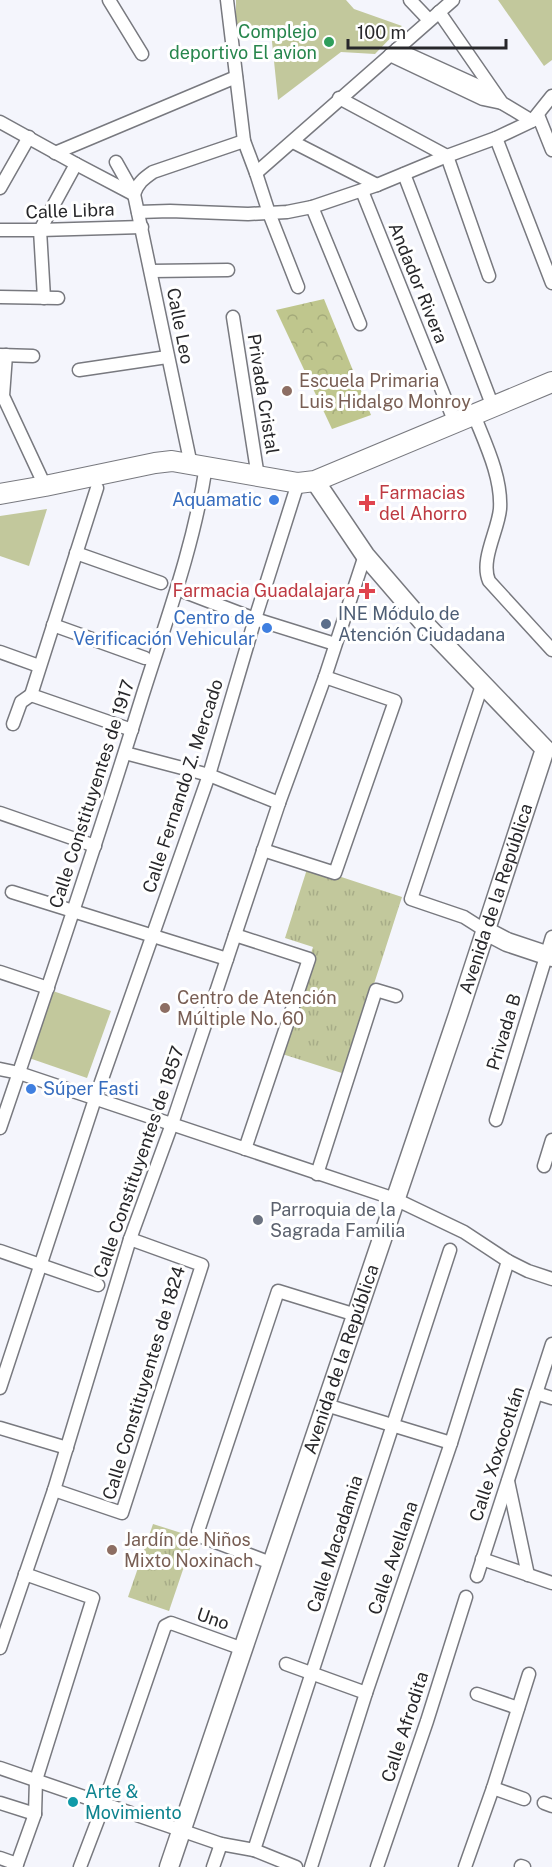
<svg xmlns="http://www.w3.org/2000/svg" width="552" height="1867" font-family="'Public Sans',sans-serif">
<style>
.green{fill:#c2c89c}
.forest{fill:url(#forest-crowns)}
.park{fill:url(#park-tufts)}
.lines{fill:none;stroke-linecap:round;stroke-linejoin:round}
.minor-casing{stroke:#78797f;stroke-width:15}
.secondary-casing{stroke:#78797f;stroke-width:21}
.primary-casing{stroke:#78797f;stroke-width:22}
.minor{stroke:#fff;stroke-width:12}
.secondary{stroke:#fff;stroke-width:18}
.primary{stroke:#fff;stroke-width:20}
.leisure-dot{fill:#2e9e5b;stroke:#fff;stroke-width:2}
.education-dot{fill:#8d6e63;stroke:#fff;stroke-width:2}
.shop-dot{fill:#3f7fe0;stroke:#fff;stroke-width:2}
.health-dot{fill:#e0444e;stroke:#fff;stroke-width:2}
.service-dot{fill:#5c6f8a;stroke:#fff;stroke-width:2}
.worship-dot{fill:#6b7280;stroke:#fff;stroke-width:2}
.culture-dot{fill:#0f9aa8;stroke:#fff;stroke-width:2}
.labels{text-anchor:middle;stroke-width:6;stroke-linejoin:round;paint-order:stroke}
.leisure-label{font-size:18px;fill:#27864d;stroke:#fff;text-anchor:end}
.street-label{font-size:18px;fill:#27272a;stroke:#fff}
.education-label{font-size:18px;fill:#785e54;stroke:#fff;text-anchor:start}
.health-label{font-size:18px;fill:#be3a42;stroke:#fff;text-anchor:start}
.shop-label{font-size:18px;fill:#366cbe;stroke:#fff;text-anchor:end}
.service-label{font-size:18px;fill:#4e5e75;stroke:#fff;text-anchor:start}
.worship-label{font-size:18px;fill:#5b616d;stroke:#fff;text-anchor:start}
.culture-label{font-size:18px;fill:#0d838f;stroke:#fff;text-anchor:start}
</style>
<defs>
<pattern id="forest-crowns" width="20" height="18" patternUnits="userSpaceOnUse" patternTransform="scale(1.5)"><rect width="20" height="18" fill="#bfc68d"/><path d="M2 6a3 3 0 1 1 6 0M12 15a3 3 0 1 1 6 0" fill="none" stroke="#a4aa7a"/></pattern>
<pattern id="park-tufts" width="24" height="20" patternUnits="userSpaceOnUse" patternTransform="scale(1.5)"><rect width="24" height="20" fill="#c2c89c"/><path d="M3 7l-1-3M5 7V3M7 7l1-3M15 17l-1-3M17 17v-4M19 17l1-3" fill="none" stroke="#a7ac87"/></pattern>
</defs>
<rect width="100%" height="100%" fill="#f4f5fc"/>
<g class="green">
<path d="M236,0H346L354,9L402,26L375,54L341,52L278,100L271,32L236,24Z"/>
<path d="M498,0H552V60L544,66Z"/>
<path d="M47,509L29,566L0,556V516Z"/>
<path d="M53,991L111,1011L87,1078L29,1058Z"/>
</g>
<path class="forest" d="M324,299L371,415L332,429L276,310Z"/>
<g class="park">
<path d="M308,866L402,897L345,1074L279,1053L313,947L285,938Z"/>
<path d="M153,1524L194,1537L169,1611L128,1597Z"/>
</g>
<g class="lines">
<g class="minor-casing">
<g id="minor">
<path d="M109,0L142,54"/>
<path d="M227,0L244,141L256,173L269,213L298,287"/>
<path d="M410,0L429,20"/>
<path d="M439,12L502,103L532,121"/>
<path d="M397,49L483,88L492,95"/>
<path d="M390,55L483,99L502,103"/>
<path d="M339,98L447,156L489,276"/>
<path d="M538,115L552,150"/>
<path d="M0,122L76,164L133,194"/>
<path d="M496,138L552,283"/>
<path d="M293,142L377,185"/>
<path d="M55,153L236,77"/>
<path d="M116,162L134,194L191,465"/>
<path d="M256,173L453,0"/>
<path d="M404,174L493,407"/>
<path d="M0,188L29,137"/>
<path d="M362,191L455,423"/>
<path d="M134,194C138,183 143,179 153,172L244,141"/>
<path d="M312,207L360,324"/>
<path d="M138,212L170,211L248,214L287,212L312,207L377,185L447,156L496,138L532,121L552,96"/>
<path d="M0,230H40L142,227"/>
<path d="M151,271L228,270"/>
<path d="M0,297L58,298"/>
<path d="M44,298L40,230L76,164"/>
<path d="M233,317L258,477"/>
<path d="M0,355L33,356"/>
<path d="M6,355L3,396L45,486"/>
<path d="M79,370L167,357"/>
<path d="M474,415C485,443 502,477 500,509C498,531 480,560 489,581L552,650"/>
<path d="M76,553L161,583"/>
<path d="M177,589L255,619L335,644"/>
<path d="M53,625L145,658"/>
<path d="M0,652L39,666"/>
<path d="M482,685L411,899L464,917L486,931"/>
<path d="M31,695L97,488"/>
<path d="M31,695L132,730"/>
<path d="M13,724L21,702L31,695"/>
<path d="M125,753L209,775L279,803"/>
<path d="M0,813L95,846"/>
<path d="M263,850L335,873L395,701L325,677"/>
<path d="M12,892L227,959"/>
<path d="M235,935L309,959L245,1149"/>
<path d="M0,972L48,988"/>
<path d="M0,1069L19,1073L395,1199L464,1232L508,1261L528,1271L552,1279"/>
<path d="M496,1120L552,937"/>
<path d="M0,1128C49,985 97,842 142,697C166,621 194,546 206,466"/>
<path d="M544,1166L552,1140"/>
<path d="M317,1174L376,990L396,996"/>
<path d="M0,1251L98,1285"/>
<path d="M0,1388L95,1099L209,775L255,619L298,483"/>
<path d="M536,1393L552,1398"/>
<path d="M326,1405L451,1443"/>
<path d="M0,1428L67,1448"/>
<path d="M508,1481L528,1575"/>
<path d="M54,1490L122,1513L202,1265L130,1239"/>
<path d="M482,1559L552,1583"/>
<path d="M271,1563L202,1537L198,1531L278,1291L356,1315"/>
<path d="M477,1576L552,1344"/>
<path d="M0,1648L54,1490L130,1239L172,1124L279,803L325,677L365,555"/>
<path d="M286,1664L366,1693"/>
<path d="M477,1694L518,1708"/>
<path d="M0,1768L221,1844L254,1850L296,1867"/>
<path d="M493,1788L524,1799"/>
<path d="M0,1803L35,1814"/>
<path d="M544,1803L552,1806"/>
<path d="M254,1850L450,1250"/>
<path d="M0,1858L17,1864"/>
<path d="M521,1866L524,1867"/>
<path d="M16,1867L35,1814L36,1780L93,1598L25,1574"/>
<path d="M80,1867L104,1804L165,1626L171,1623L243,1649"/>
<path d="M213,1867L221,1844"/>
<path d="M311,1867L366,1693L451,1443L508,1261"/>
<path d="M377,1867L427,1721L466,1597"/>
<path d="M465,1867L493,1788L529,1674"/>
</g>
</g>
<g class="secondary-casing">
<g id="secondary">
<path d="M486,931L507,942L552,957"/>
<path id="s1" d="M169,1867L458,1015L545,749L421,620L365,555L315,481"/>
</g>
</g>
<g class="primary-casing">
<path id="primary" d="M0,494L45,486L155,463L172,461L298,483L315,481L552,382"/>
</g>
<use href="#minor" class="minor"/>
<use href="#secondary" class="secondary"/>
<use href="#primary" class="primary"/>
</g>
<circle class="leisure-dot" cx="329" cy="42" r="6"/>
<g class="education-dot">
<circle cx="287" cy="391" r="6"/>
<circle cx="165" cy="1008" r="6"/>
<circle cx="112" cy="1550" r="6"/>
</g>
<g class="shop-dot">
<circle cx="274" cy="500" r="6"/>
<circle cx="267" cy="628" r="6"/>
<circle cx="31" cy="1089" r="6"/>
</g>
<g class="health-dot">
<path d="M364 494h6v6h6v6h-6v6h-6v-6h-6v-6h6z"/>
<path d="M364 582h6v6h6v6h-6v6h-6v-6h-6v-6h6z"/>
</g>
<circle class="service-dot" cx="326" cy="624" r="6"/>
<circle class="worship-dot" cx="258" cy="1220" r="6"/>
<circle class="culture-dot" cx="73" cy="1802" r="6"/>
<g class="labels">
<g class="leisure-label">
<text x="317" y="38">Complejo<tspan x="317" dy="21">deportivo El avion</tspan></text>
</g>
<g class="street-label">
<text transform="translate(70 211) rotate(-2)" y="6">Calle Libra</text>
<text transform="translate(418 283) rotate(68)" y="6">Andador Rivera</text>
<text transform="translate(180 326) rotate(79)" y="6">Calle Leo</text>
<text transform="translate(263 394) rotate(81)" y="6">Privada Cristal</text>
<text transform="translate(183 786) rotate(-72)" y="6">Calle Fernando Z. Mercado</text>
<text transform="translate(92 794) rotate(-72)" y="6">Calle Constituyentes de 1917</text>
<text dy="6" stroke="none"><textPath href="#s1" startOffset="1022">Avenida de la República</textPath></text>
<text transform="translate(504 1032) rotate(-73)" y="6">Privada B</text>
<text transform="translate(139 1162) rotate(-71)" y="6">Calle Constituyentes de 1857</text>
<text dy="6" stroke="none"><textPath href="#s1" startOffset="536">Avenida de la República</textPath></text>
<text transform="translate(144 1383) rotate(-73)" y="6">Calle Constituyentes de 1824</text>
<text transform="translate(497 1454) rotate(-72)" y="6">Calle Xoxocotlán</text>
<text transform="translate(335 1544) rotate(-72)" y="6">Calle Macadamia</text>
<text transform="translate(393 1558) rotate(-71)" y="6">Calle Avellana</text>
<text transform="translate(213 1619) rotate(19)" y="6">Uno</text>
<text transform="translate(405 1727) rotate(-72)" y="6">Calle Afrodita</text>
</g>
<g class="education-label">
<text x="299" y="387">Escuela Primaria<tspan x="299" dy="21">Luis Hidalgo Monroy</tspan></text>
<text x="177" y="1004">Centro de Atención<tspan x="177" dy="21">Múltiple No. 60</tspan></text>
<text x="124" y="1546">Jardín de Niños<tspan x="124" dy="21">Mixto Noxinach</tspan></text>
</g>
<g class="health-label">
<text x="379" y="499">Farmacias<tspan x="379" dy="21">del Ahorro</tspan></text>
<text x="355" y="597" text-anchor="end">Farmacia Guadalajara</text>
</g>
<g class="shop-label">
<text x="262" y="506">Aquamatic</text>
<text x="255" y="624">Centro de<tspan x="255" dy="21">Verificación Vehicular</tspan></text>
<text x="43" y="1095" text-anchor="start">Súper Fasti</text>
</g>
<g class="service-label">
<text x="338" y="620">INE Módulo de<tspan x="338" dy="21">Atención Ciudadana</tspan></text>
</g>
<g class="worship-label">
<text x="270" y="1216">Parroquia de la<tspan x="270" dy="21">Sagrada Familia</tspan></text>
</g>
<g class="culture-label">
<text x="85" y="1798">Arte &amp;<tspan x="85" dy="21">Movimiento</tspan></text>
</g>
</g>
<path d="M348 39v9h158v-9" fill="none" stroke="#27272a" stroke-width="3"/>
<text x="357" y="39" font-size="18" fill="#27272a" stroke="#ffffff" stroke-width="4.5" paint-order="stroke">100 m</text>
</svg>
